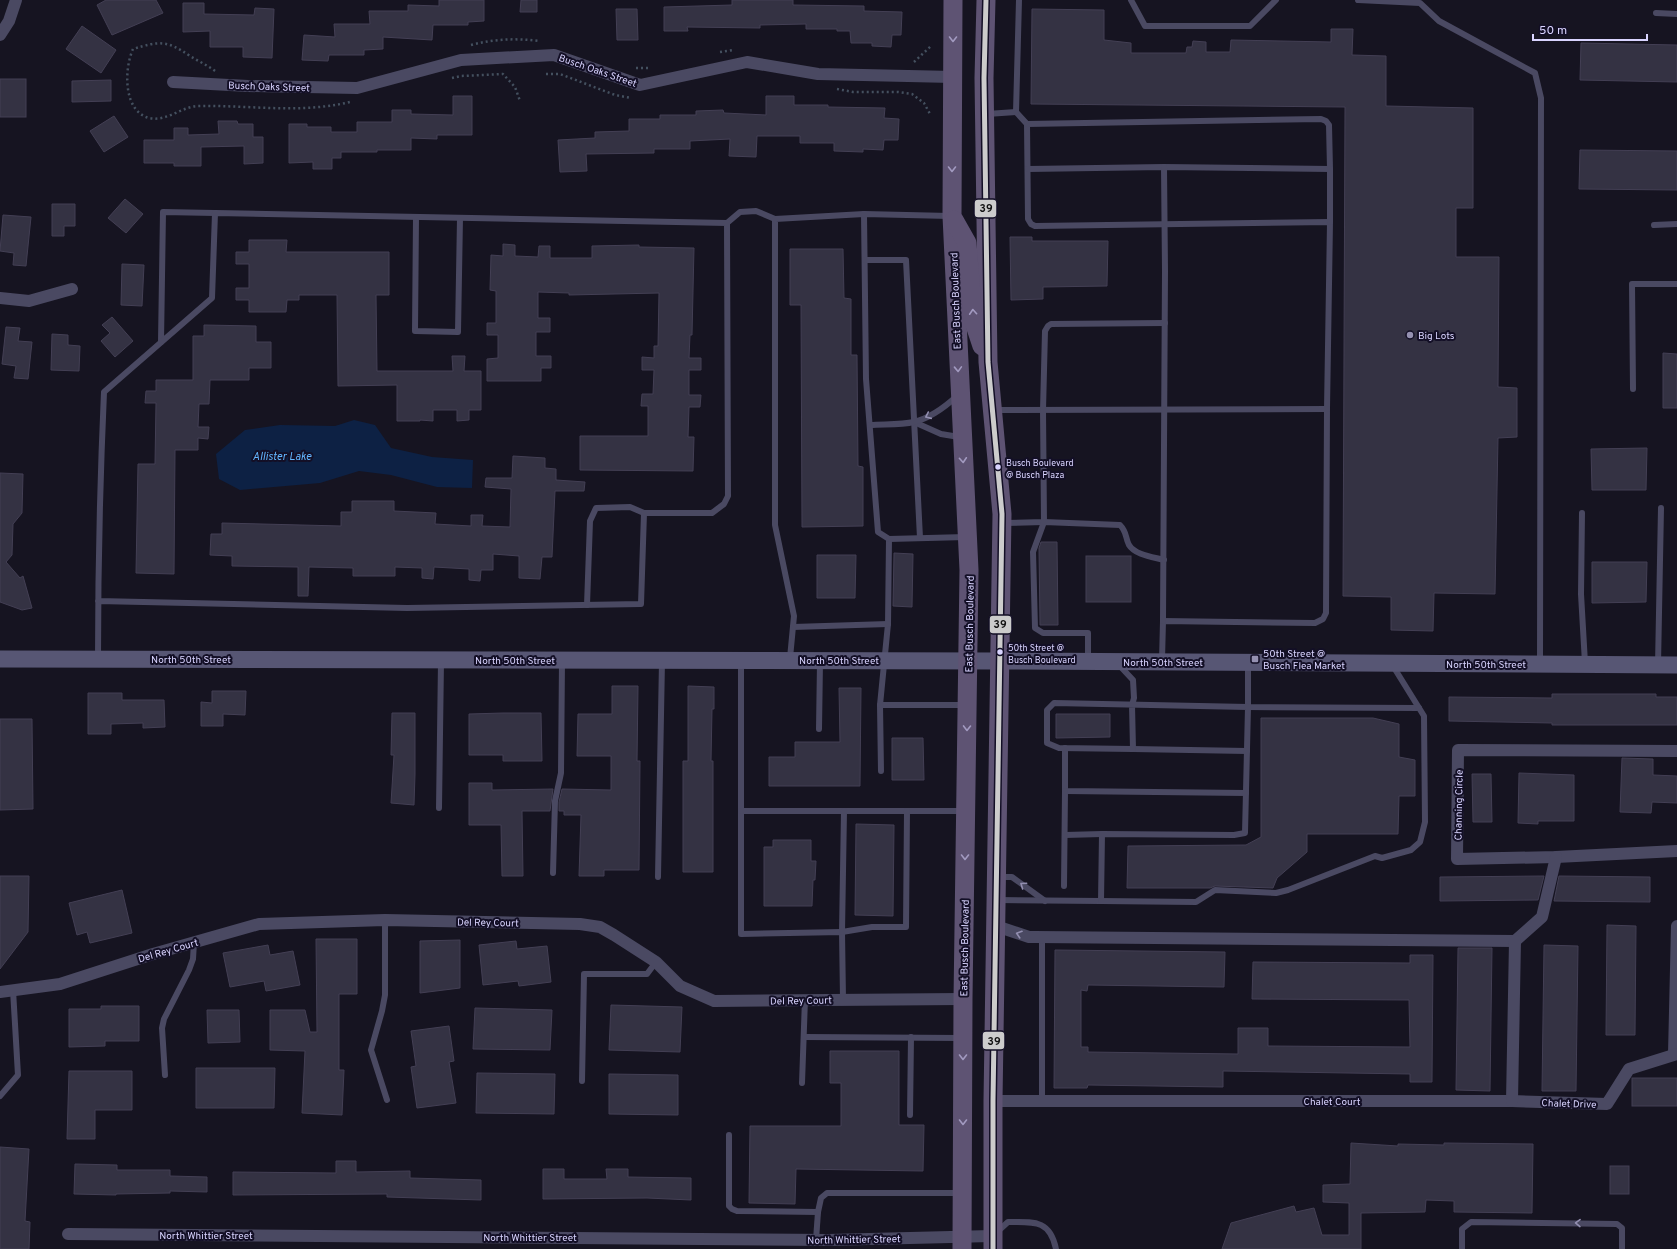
<svg xmlns="http://www.w3.org/2000/svg" width="1677" height="1249" font-family="Overpass,sans-serif">
<style>
.water{fill:#0d2144}
.building{fill:#343243;stroke:#433f54}
.lines{fill:none;stroke-linecap:round;stroke-linejoin:round}
.path{stroke:#44505f;stroke-width:2.5;stroke-dasharray:2 3;stroke-linecap:butt}
.lane{stroke:#4a4962;stroke-width:6}
.street{stroke:#4a4962;stroke-width:12}
.secondary{stroke:#575674;stroke-width:17}
.primary{stroke:#5e5373;stroke-width:19}
.bus-1-casing{stroke:#130f26;stroke-width:8}
.bus-1{stroke:#ccc;stroke-width:5}
.oneway{stroke:#a29ac0}
.oneway2{stroke:#928eb0}
.poi-dot{fill:#9591b1;stroke:#130f26;stroke-width:1.5}
.bus-dot{fill:#d9d4ff;stroke:#130f26;stroke-width:1.5}
.labels{text-anchor:middle;stroke-width:4;stroke-linejoin:round;paint-order:stroke}
.bus-label{font-size:9px;fill:#d9d4ff;stroke:#130f26;text-anchor:start}
.street-label{font-size:10px;fill:#d9d4ff;stroke:#130f26}
.poi-label{font-size:10px;fill:#d9d4ff;stroke:#130f26;text-anchor:start}
.water-label{font-size:11px;font-style:italic;fill:#62b6ff;stroke:#130f26}
.line-badge{stroke:#130f26;stroke-width:1.5}
.pale-badge-label{font-size:11px;text-anchor:middle;font-weight:bold;fill:#111}
</style>
<rect width="100%" height="100%" fill="#161421"/>
<path class="water" d="M354,420L375,425L391,448L432,457L473,460L472,488L437,487L391,475L359,471L320,483L240,490L219,479L216,454L245,430L280,425L335,426Z"/>
<g class="building">
<path d="M106,0H156L163,13L112,35L97,5Z"/>
<path d="M439,0H484V21L468,22V25H433L432,40L383,37V49L364,50V55H329L328,61L302,60L304,35L335,37L334,24H370L369,11H408V5L439,6Z"/>
<path d="M521,0H537V12H520Z"/>
<path d="M732,0H793V5L864,6V11L902,12L901,35H892L891,47L872,46V43H851L850,31H837V29H806V24L760,25V28L687,27L688,31H664V7L732,5Z"/>
<path d="M183,3H204V14L254,15L255,8L274,9L272,58L243,57V47H210V31L183,32Z"/>
<path d="M616,9H637L638,40H617Z"/>
<path d="M1032,9L1104,10V40L1131,43V53H1186L1187,47H1192L1193,41L1206,42V52H1230L1231,40L1331,42V29H1353L1352,55L1386,56V106L1473,108V208H1456V257H1499L1498,387L1517,388V437L1498,438L1495,594L1434,593L1433,631L1391,630V597L1343,596L1345,107L1031,104Z"/>
<path d="M82,26L116,50L101,73L66,49Z"/>
<path d="M1581,43L1677,45V82L1580,80Z"/>
<rect x="0" y="79" width="26" height="38"/>
<path d="M111,80V101L72,102V81Z"/>
<path d="M453,96H472V135H437V139L411,138V150H377V152H341V158H332V169H313V162L289,163V124H307V127H331V132H357V122H392V110H411V114L453,115Z"/>
<path d="M766,96H794V105H828V107L885,108L884,118L899,119L898,140H884L883,150L863,149V152L834,151V143H800V136H757L756,157L729,156L730,139L690,141V149H654V153L586,154L587,171L560,172L558,140L595,138V132L629,131V119H660V115H696V111L723,110L724,113L766,115Z"/>
<path d="M114,116L128,137L104,152L90,131Z"/>
<path d="M218,121H237L238,124H253V137H263V163L244,164V146L201,147V166H174V163H144V140H174V128H188V135L219,134Z"/>
<path d="M1580,150L1677,151V190L1579,189Z"/>
<path d="M125,199L143,214L126,233L108,218Z"/>
<path d="M52,204H75V226H64V236H52Z"/>
<path d="M3,215L31,217L26,266L13,265L14,253L0,251Z"/>
<path d="M1010,237H1032V241H1108L1107,286L1043,287V299L1011,300Z"/>
<path d="M249,240H287L286,252H389V295H376L377,371H453L452,356H465L464,371H481V410H469V420L457,421V410H433V421L420,420V421H397V385L338,386L337,295H299V300H287L286,312H249V300H236V288H249V264H236V252H249Z"/>
<path d="M503,244L515,245V256L538,257L539,246H550V258H592V246L639,245V247L694,248L692,335H690L689,358H701V370H689V395H701L700,407H689L688,437H694L693,471L580,470V436H648V406H641L642,394H653L654,370H642V357L654,358V346H658L659,293L569,295V293L538,292V318H550V332H536V356H551V368H541V381H487V359L498,358V335H487V323H496V291L490,290L491,255L503,256Z"/>
<path d="M790,249H843L844,298L851,299V355H857L858,466L863,467V526L802,527L801,305H790Z"/>
<path d="M122,264L144,265L142,306L121,305Z"/>
<path d="M112,317L133,341L115,357L101,341L110,333L102,325Z"/>
<path d="M204,325L256,326V342H271V368H249V380H210L209,404H199L198,427H209L208,439L198,438V450H175L174,574L136,573L138,464H155L156,403H145L146,391H156V380H193V336H204Z"/>
<path d="M6,327L20,328L18,341L32,342L28,379L14,378L16,366L2,364Z"/>
<path d="M52,334L68,335V345L80,346L79,371L51,370Z"/>
<path d="M1663,353L1677,354V408H1663Z"/>
<path d="M1647,448L1646,490H1592L1591,449Z"/>
<path d="M513,456L545,458V468L556,469V480L585,482L584,491H555L552,557H542L540,579L519,578V556L493,554V570H481L480,581L469,580V569L434,567L433,579L422,578V568L395,567V576H353V568L309,567L308,596H298V567L232,566V556L210,555L211,534H222V523L341,526V512H352V501H394V511L436,513L435,524L471,526V515H483L482,526L510,527L511,489L485,487L486,478H512Z"/>
<path d="M0,473L23,474L22,513L13,524L12,555L6,562L20,578L23,576L32,608L22,610L0,602Z"/>
<path d="M1041,542H1057L1058,625H1040L1039,548Z"/>
<path d="M894,553L913,554L912,607L893,606Z"/>
<path d="M817,555H856L855,598H817Z"/>
<rect x="1086" y="556" width="45" height="46"/>
<path d="M1592,562H1647L1646,602L1592,603Z"/>
<path d="M612,686H638L637,761H640L639,870H604V876H579L581,815H564V811H559V802L562,789L611,790V756H577L578,714H612Z"/>
<path d="M688,686L714,687V709H712L711,761H713V872H683V761H688Z"/>
<path d="M839,688H861L860,786H769V757H795V742H840Z"/>
<path d="M212,691H246L245,715L223,714V726H201V702L212,703Z"/>
<path d="M88,693H122V700H164L165,727L143,728V723L111,724V734H88Z"/>
<path d="M1552,694H1656V697H1677V725H1552V723L1449,721V697L1552,698Z"/>
<path d="M392,713H415V774L414,805L391,803L394,755H391Z"/>
<path d="M503,713H541L542,761H503V755H469V714Z"/>
<path d="M1056,714H1110V737L1056,738Z"/>
<path d="M1261,718H1373L1399,724V757L1415,760V796H1399L1398,834H1307V852L1277,878L1273,888L1215,886L1210,888H1127L1128,846L1246,845L1261,837Z"/>
<path d="M0,719H32L33,809L0,810Z"/>
<path d="M892,738H923L924,780H892Z"/>
<path d="M1622,758L1653,759V775L1677,776V803L1652,802L1651,813L1620,812Z"/>
<path d="M1519,773L1574,775V821H1538V824L1518,823Z"/>
<path d="M1472,774H1491L1492,822H1473Z"/>
<path d="M469,783H492V790L553,789L550,811H522L523,876H502L501,825H469Z"/>
<path d="M856,824L894,825L893,916L855,915Z"/>
<path d="M773,840H811V861H816L815,880H813L812,906H764V847H773Z"/>
<path d="M0,876H29L28,932L0,969Z"/>
<path d="M1544,876L1538,900L1440,901V877Z"/>
<path d="M1559,876L1650,877V902L1554,901Z"/>
<path d="M122,890L132,933L90,943L87,932L77,935L69,903Z"/>
<path d="M1607,925L1636,926L1635,1035H1606Z"/>
<path d="M316,939H357V994H339V1070H344L342,1115L302,1113L305,1051L270,1050V1010H305L310,1032H317Z"/>
<path d="M460,940V988L420,993V941Z"/>
<path d="M516,941L517,949L547,946L551,982L519,986L518,981L483,985L479,945Z"/>
<path d="M268,945L270,955L293,951L300,985L266,991L264,981L230,987L223,953Z"/>
<path d="M1544,945L1578,946L1576,1091H1542Z"/>
<path d="M1458,948H1492L1490,1091L1456,1090Z"/>
<path d="M1055,950L1225,952L1224,987L1088,985L1087,991L1081,990V1047H1088V1052L1238,1054V1028H1268V1046L1410,1047L1409,1000L1252,999L1253,962L1410,963V955H1433L1432,1082H1410V1074L1223,1071V1087L1088,1085L1087,1088H1054Z"/>
<path d="M611,1005L682,1007L680,1052L609,1050Z"/>
<path d="M101,1006H139V1041H105V1046L69,1047V1009H101Z"/>
<path d="M475,1008L552,1010L550,1050L473,1049Z"/>
<path d="M207,1010H239L240,1042L208,1043Z"/>
<path d="M449,1026L454,1061L449,1062L456,1103L417,1108L411,1067L416,1066L411,1031Z"/>
<path d="M830,1051H899V1125H924L923,1171L796,1169L795,1204L749,1203L750,1126H841V1083H830Z"/>
<path d="M196,1068H275L274,1108H196Z"/>
<path d="M69,1071H132V1110H95V1139H67Z"/>
<path d="M477,1073L555,1074L554,1114L476,1113Z"/>
<path d="M609,1074L678,1075V1115L609,1114Z"/>
<rect x="1632" y="1078" width="45" height="28"/>
<path d="M1351,1143L1398,1146V1144L1444,1145V1143L1533,1144L1532,1213L1454,1212V1201L1426,1200L1425,1212L1361,1213V1249H1222L1231,1223L1294,1206L1296,1212L1314,1208L1322,1235H1349V1203L1323,1202V1185L1350,1184Z"/>
<path d="M0,1147L29,1149L25,1221L30,1222L29,1249H0Z"/>
<path d="M336,1161H356V1172L410,1171V1178L481,1180V1200L387,1197V1194L233,1195V1172L336,1173Z"/>
<path d="M75,1164L117,1165V1170H170V1176L207,1177V1192L170,1191V1193L116,1194V1195L74,1194Z"/>
<rect x="1610" y="1166" width="19" height="28"/>
<path d="M543,1169H564V1179H607L606,1169H628V1177L691,1178V1200L647,1198L543,1199Z"/>
</g>
<g class="lines">
<g class="path">
<path d="M471,45C494,39 515,38 539,41"/>
<path d="M720,52L733,50"/>
<path d="M914,62L931,46"/>
<path d="M636,68H649"/>
<path d="M215,71C207,65 198,61 190,56C167,40 159,41 133,49C124,69 123,111 149,118C167,122 182,106 199,106C250,105 300,114 350,102"/>
<path d="M546,74H560L615,95L631,98"/>
<path d="M452,78L461,76L503,74L515,87L520,101"/>
<path d="M837,89L853,92H898L912,94L924,103L930,114"/>
</g>
<g class="lane">
<path d="M1131,0L1145,26H1250L1276,0"/>
<path d="M1358,0L1420,3L1439,21L1535,73L1541,98L1540,662"/>
<path d="M1656,13L1677,14"/>
<path d="M1016,112L1027,124L1028,219L1031,224L1035,226L1330,222L1327,409L1326,613L1323,619L1315,623L1163,621L1162,660"/>
<path d="M987,114L1016,112L1019,0"/>
<path d="M1027,124L1321,119L1326,121L1329,125L1330,169"/>
<path d="M1028,169L1164,167L1330,169V222"/>
<path d="M864,214L866,379L878,532L889,539L888,624L880,705L881,771"/>
<path d="M416,217L415,331L458,332L460,218"/>
<path d="M727,223L740,212L756,211L775,219"/>
<path d="M1654,225L1677,224"/>
<path d="M865,260H906L920,538"/>
<path d="M161,342L163,212L215,213"/>
<path d="M1633,389L1632,284H1677"/>
<path d="M994,410L1327,409"/>
<path d="M914,422L941,434L959,437"/>
<path d="M870,425C884,424 901,425 914,422C930,418 945,407 957,396"/>
<path d="M1582,513L1581,594L1585,663"/>
<path d="M1003,523L1044,522L1043,410L1045,331L1048,326L1051,324L1165,323"/>
<path d="M889,539L966,537"/>
<path d="M587,605L590,521L596,508L630,507L644,513"/>
<path d="M1163,621L1165,271L1164,167"/>
<path d="M793,627L888,624"/>
<path d="M98,658C98,569 100,481 104,392L212,298L215,213L727,223L728,496L724,504L712,513H644L641,604L407,608L98,601"/>
<path d="M790,658L794,616L775,525V219L864,214L950,216"/>
<path d="M1088,660V633H1043L1035,628L1033,552L1044,522L1120,525C1127,532 1125,537 1129,545C1135,555 1153,557 1164,560"/>
<path d="M741,662V934L842,932L843,999"/>
<path d="M1248,663V707L1419,708"/>
<path d="M1658,665L1661,508"/>
<path d="M880,705H965"/>
<path d="M819,729L820,662"/>
<path d="M1065,748V791L1246,793"/>
<path d="M1133,749L1247,751"/>
<path d="M439,808L441,661"/>
<path d="M741,811H964"/>
<path d="M844,811L842,932L872,927H906L907,811"/>
<path d="M1065,835L1102,834"/>
<path d="M553,873L555,801L561,773L562,661"/>
<path d="M658,877L662,661"/>
<path d="M999,877H1012L1045,901"/>
<path d="M1064,886L1065,791"/>
<path d="M997,900L1101,901L1102,834L1234,835L1245,833L1248,707L1054,703L1047,710V743L1059,748L1133,749L1132,705L1134,698L1133,680L1119,665"/>
<path d="M1101,901L1196,902L1215,890L1276,893L1288,890L1375,856L1382,858L1411,850L1420,842L1425,822L1424,716L1393,666"/>
<path d="M385,920V995L382,1011L371,1050L387,1100"/>
<path d="M1042,937V1101"/>
<path d="M804,1037L962,1038"/>
<path d="M165,1075L162,1028L164,1019L189,970L193,959L194,942"/>
<path d="M582,1081L584,974H647L656,962"/>
<path d="M802,1083L805,999"/>
<path d="M0,1096L18,1075L13,990"/>
<path d="M910,1115L911,1037"/>
<path d="M729,1135V1206L732,1209L737,1211L818,1212L821,1198L827,1193H960"/>
<path d="M997,1232L1008,1222C1033,1222 1050,1219 1056,1249"/>
<path d="M816,1240L818,1212"/>
<path d="M1462,1249V1229L1471,1222L1617,1224L1622,1228V1249"/>
</g>
<g class="street">
<path d="M0,35L9,21L16,0"/>
<path d="M173,82L248,86L357,88L461,60L554,55L640,85L747,62L818,74L953,77"/>
<path d="M0,298L29,301L72,289"/>
<path d="M1677,751L1458,750L1457,859L1556,857L1677,851"/>
<path d="M996,926L1029,937H1035L1515,941L1542,917L1556,857"/>
<path d="M0,992L60,984L153,954L259,924L385,920L580,924L600,927L614,935L656,962L680,986L714,1001L963,999"/>
<path d="M1674,1054L1677,926"/>
<path d="M993,1101H1512L1607,1104L1629,1069L1677,1054"/>
<path d="M1512,1101L1515,941"/>
<path d="M68,1234L828,1240L992,1236"/>
</g>
<path class="secondary" d="M0,659L1000,661L1677,665"/>
<g class="primary">
<path d="M953,0L952,216L969,570L963,999L962,1249"/>
<path d="M986,0L984,78L988,362L1002,514L993,1101V1249"/>
<path d="M954,220L967,243L973,319L982,346"/>
</g>
<g class="bus-1-casing">
<path id="bus-1" d="M986,0L984,78L988,362L1002,514L993,1101V1249"/>
</g>
<use href="#bus-1" class="bus-1"/>
</g>
<defs><path id="oneway-chevron" d="M-2-3.5L2.5 0L-2 3.5" fill="none" stroke-width="1.6" stroke-linecap="round" stroke-linejoin="round"/></defs>
<g class="oneway">
<use href="#oneway-chevron" transform="translate(953 39) rotate(90)"/>
<use href="#oneway-chevron" transform="translate(952 169) rotate(90)"/>
<use href="#oneway-chevron" transform="translate(973 312) rotate(-94)"/>
<use href="#oneway-chevron" transform="translate(958 369) rotate(88)"/>
<use href="#oneway-chevron" transform="translate(963 460) rotate(86)"/>
<use href="#oneway-chevron" transform="translate(967 728) rotate(91)"/>
<use href="#oneway-chevron" transform="translate(965 857) rotate(90)"/>
<use href="#oneway-chevron" transform="translate(963 1057) rotate(90)"/>
<use href="#oneway-chevron" transform="translate(963 1122) rotate(90)"/>
</g>
<g class="oneway2">
<use href="#oneway-chevron" transform="translate(928 416) rotate(156)"/>
<use href="#oneway-chevron" transform="translate(1023 885) rotate(-145)"/>
<use href="#oneway-chevron" transform="translate(1019 934) rotate(-162)"/>
<use href="#oneway-chevron" transform="translate(1578 1223) rotate(-179)"/>
</g>
<g class="poi-dot">
<circle cx="1410" cy="335" r="4"/>
<rect x="1251" y="655" width="8" height="8" rx="2"/>
</g>
<g class="bus-dot">
<circle cx="998" cy="467" r="3.5"/>
<circle cx="1000" cy="652" r="3.5"/>
</g>
<g class="labels">
<g class="bus-label">
<text x="1006" y="466">Busch Boulevard<tspan x="1006" dy="12">@ Busch Plaza</tspan></text>
<text x="1008" y="651">50th Street @<tspan x="1008" dy="12">Busch Boulevard</tspan></text>
</g>
<g class="street-label">
<text transform="translate(598 70) rotate(19)" y="4">Busch Oaks Street</text>
<text transform="translate(269 86) rotate(2)" y="4">Busch Oaks Street</text>
<text transform="translate(955 301) rotate(-92)" y="4">East Busch Boulevard</text>
<text transform="translate(969 624) rotate(-89)" y="4">East Busch Boulevard</text>
<text x="191" y="663">North 50th Street</text>
<text x="515" y="664">North 50th Street</text>
<text x="839" y="664">North 50th Street</text>
<text x="1163" y="666">North 50th Street</text>
<text x="1486" y="668">North 50th Street</text>
<text transform="translate(1458 805) rotate(-89)" y="4">Channing Circle</text>
<text transform="translate(488 922) rotate(1)" y="4">Del Rey Court</text>
<text transform="translate(964 948) rotate(-89)" y="4">East Busch Boulevard</text>
<text transform="translate(168 950) rotate(-16)" y="4">Del Rey Court</text>
<text transform="translate(801 1000) rotate(-1)" y="4">Del Rey Court</text>
<text x="1332" y="1105">Chalet Court</text>
<text transform="translate(1569 1103) rotate(2)" y="4">Chalet Drive</text>
<text x="206" y="1239">North Whittier Street</text>
<text x="530" y="1241">North Whittier Street</text>
<text transform="translate(854 1239) rotate(-1)" y="4">North Whittier Street</text>
</g>
<g class="poi-label">
<text x="1418" y="339">Big Lots</text>
<text x="1263" y="657">50th Street @<tspan x="1263" dy="12">Busch Flea Market</tspan></text>
</g>
<g class="water-label">
<text x="282" y="460">Allister Lake</text>
</g>
</g>
<g class="line-badge">
<rect x="974" y="199" width="23" height="19" rx="4" fill="#ccc"/>
<rect x="989" y="615" width="23" height="19" rx="4" fill="#ccc"/>
<rect x="982" y="1031" width="23" height="19" rx="4" fill="#ccc"/>
</g>
<g class="pale-badge-label">
<text x="986" y="212">39</text>
<text x="1000" y="628">39</text>
<text x="994" y="1045">39</text>
</g>
<path d="M1533 34v6h114v-6" fill="none" stroke="#d9d4ff" stroke-width="2"/>
<text x="1539" y="34" font-size="12" fill="#d9d4ff" stroke="#130f26" stroke-width="3" paint-order="stroke">50 m</text>
</svg>
